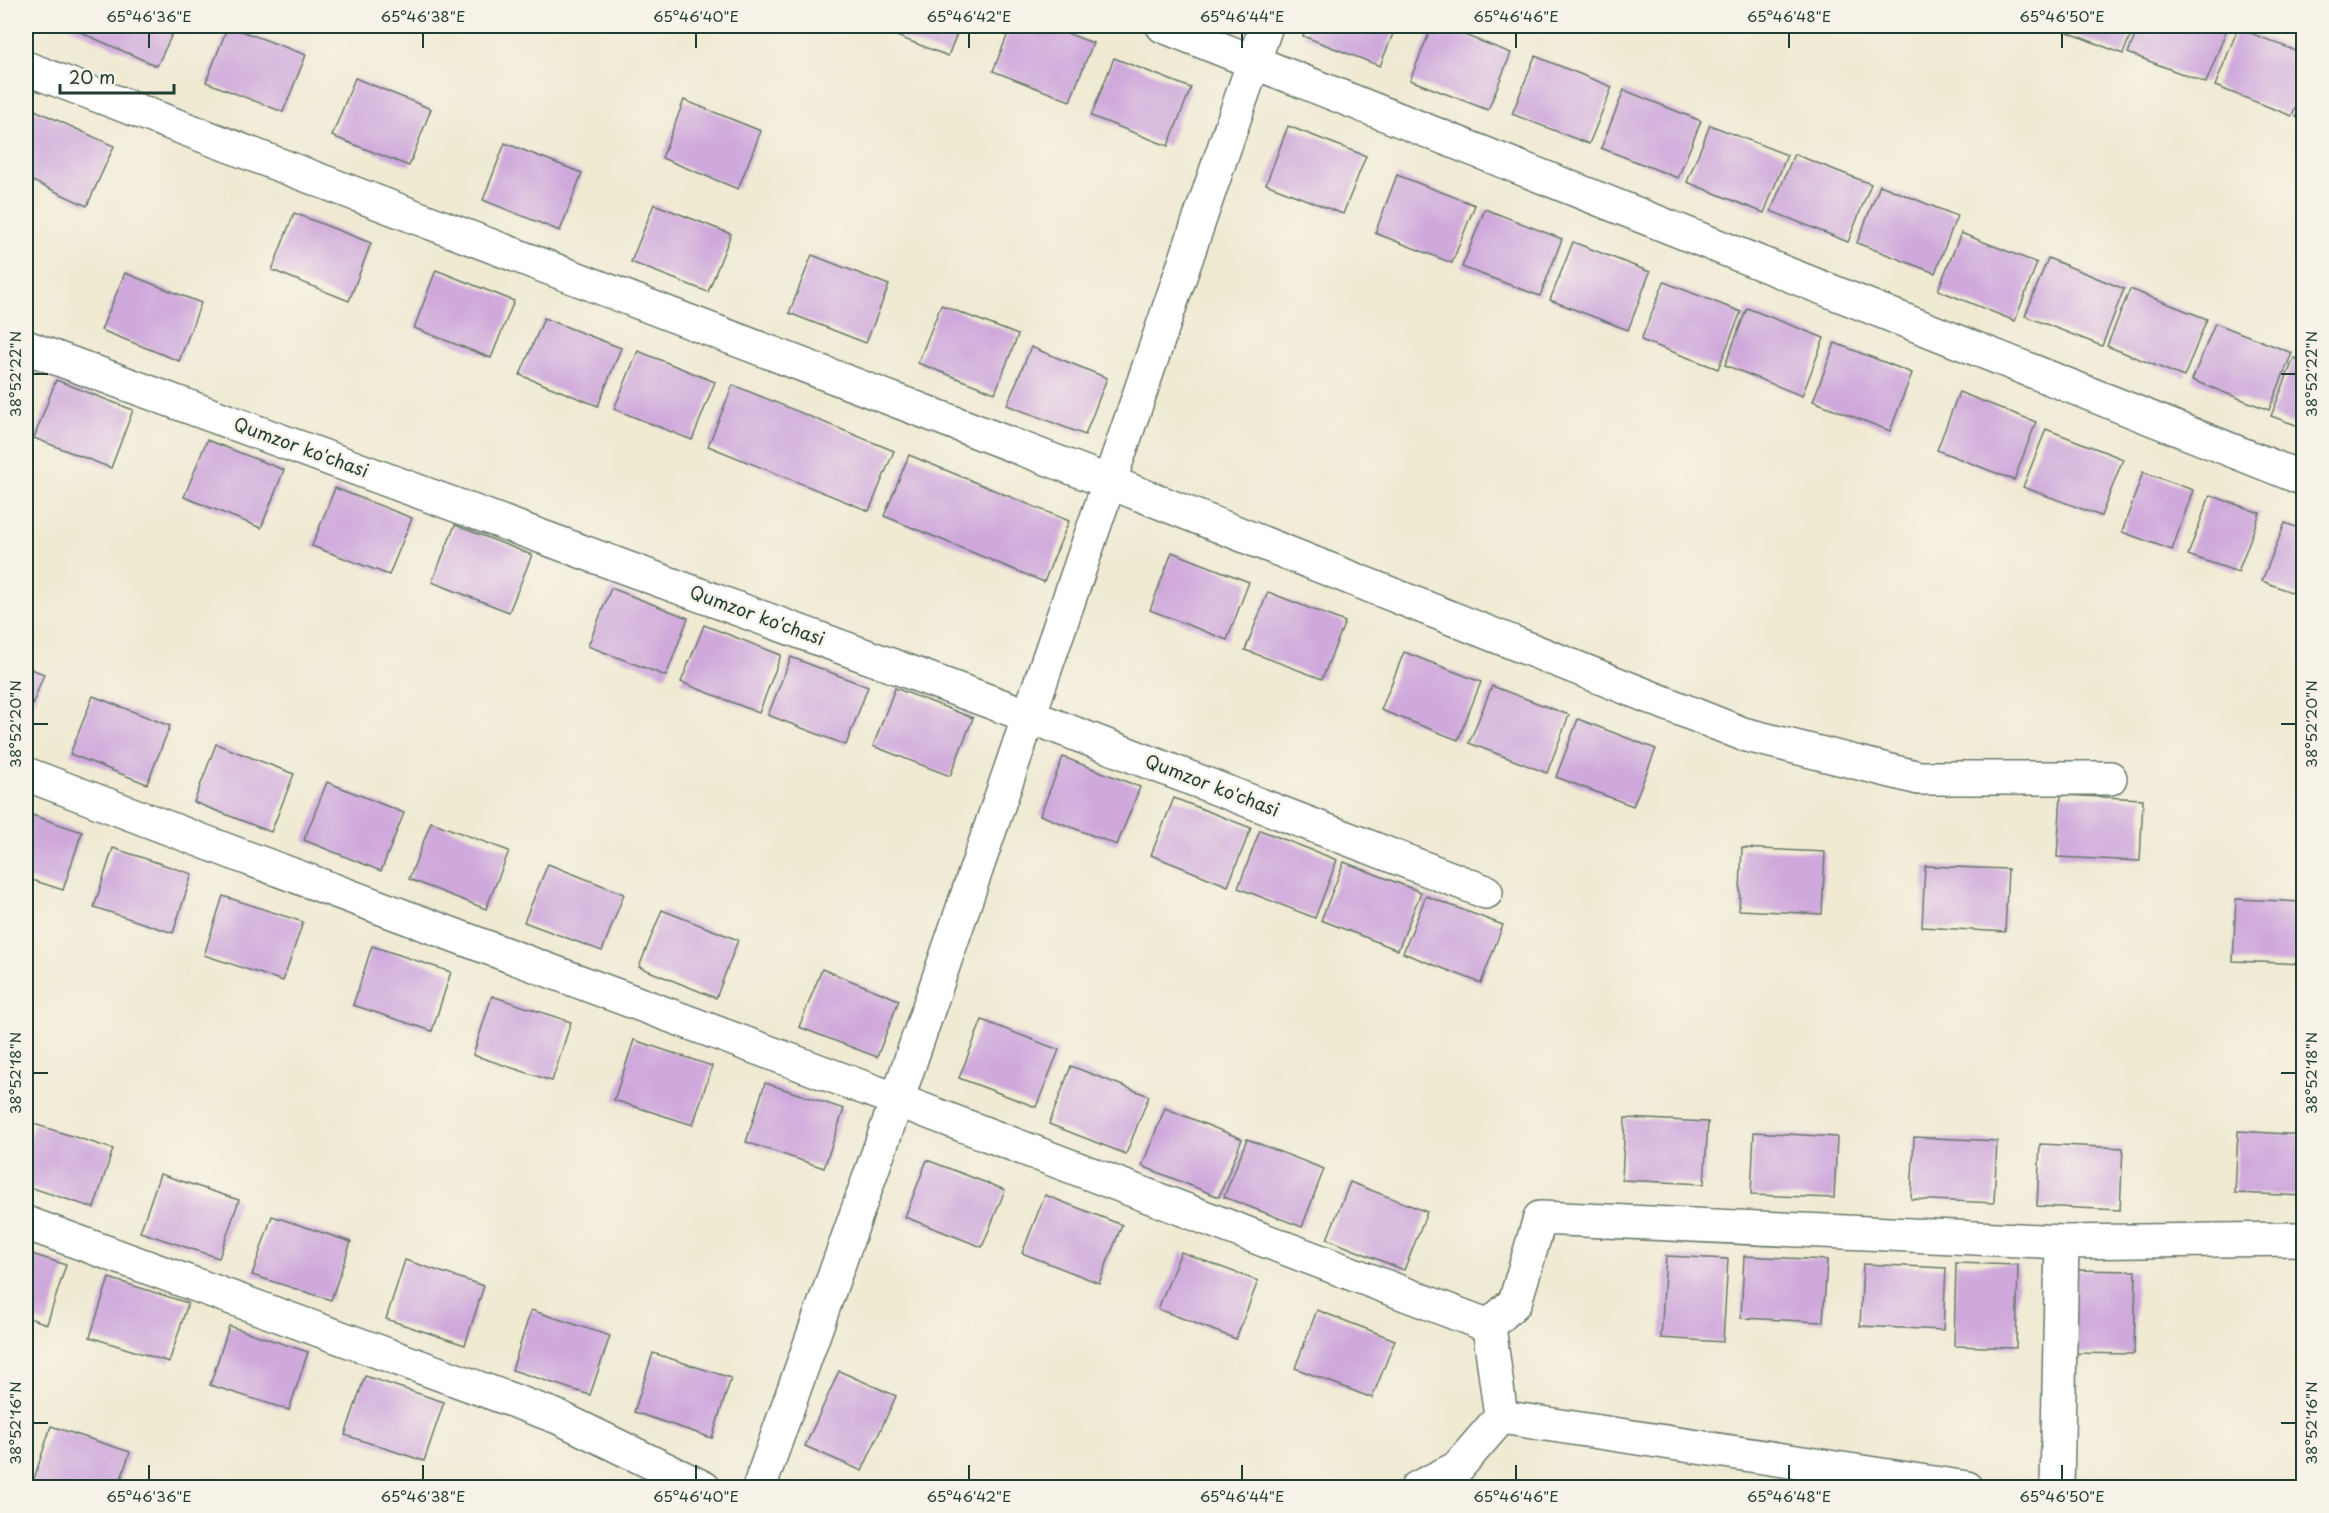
<svg xmlns="http://www.w3.org/2000/svg" width="2329" height="1513" font-family="'Playpen Sans',sans-serif">
<style>
.building{fill:#cfa9db}
.lines{fill:none;stroke-linecap:round;stroke-linejoin:round}
.minor-casing{stroke:#687a6c;stroke-width:36}
.minor{stroke:#fff;stroke-width:33}
.ticks{fill:none;stroke:#1f3d34;stroke-width:2}
.labels{text-anchor:middle;stroke-width:5;stroke-linejoin:round;paint-order:stroke}
.street-label{font-size:18px;fill:#1f3d34;stroke:#f7f3e8}
.neatline{fill:none;stroke:#1f3d34;stroke-width:2}
.ticks-label{font-size:15px;text-anchor:middle;fill:#1f3d34}
</style>
<rect width="100%" height="100%" fill="#f7f3e8"/>
<filter id="ink" filterUnits="userSpaceOnUse"><feTurbulence type="fractalNoise" baseFrequency=".0167" numOctaves="2"/><feDisplacementMap in="SourceGraphic" scale="12" xChannelSelector="R" yChannelSelector="G"/><feConvolveMatrix kernelMatrix="1 2 1 2 8 2 1 2 1" color-interpolation-filters="sRGB"/></filter>
<filter id="wash" filterUnits="userSpaceOnUse"><feTurbulence type="fractalNoise" baseFrequency=".008" numOctaves="4" result="noise"/><feDisplacementMap in="SourceGraphic" scale="24" xChannelSelector="R" yChannelSelector="G"/><feGaussianBlur stdDeviation="1.35" result="paint"/><feColorMatrix in="noise" values="0 0 0 0 0 0 0 0 0 0 0 0 0 0 0 0 0 1.4 0 .05"/><feComposite in="paint" operator="in"/></filter>
<g filter="url(#wash)">
<rect width="100%" height="100%" fill="#f0ead3"/>
<g id="blocks">
<g class="building">
<path d="M66,26H176L157,66Z"/>
<path d="M228,26L306,55L283,112L206,82Z"/>
<path d="M871,26H960L948,56Z"/>
<path d="M1011,26H1048L1093,43L1070,101L993,71Z"/>
<path d="M1307,26H1396L1380,66L1303,36Z"/>
<path d="M1432,26H1441L1511,53L1488,110L1410,80Z"/>
<path d="M2052,26H2134L2123,54Z"/>
<path d="M2139,26H2228L2206,83L2128,53Z"/>
<path d="M2238,28L2304,54V88L2292,116L2215,86Z"/>
<path d="M1535,56L1612,87L1589,144L1512,114Z"/>
<path d="M1114,58L1191,88L1168,146L1091,116Z"/>
<path d="M355,78L431,109L409,166L332,136Z"/>
<path d="M1624,90L1701,121L1678,178L1601,148Z"/>
<path d="M2304,98V121L2296,117Z"/>
<path d="M684,100L761,131L738,189L662,158Z"/>
<path d="M26,106L114,146L87,206L26,178Z"/>
<path d="M1710,125L1787,155L1764,213L1687,182Z"/>
<path d="M1288,126L1366,156L1343,214L1266,184Z"/>
<path d="M505,143L582,173L560,231L483,200Z"/>
<path d="M1794,154L1871,184L1848,242L1771,211Z"/>
<path d="M1397,175L1475,205L1452,263L1375,233Z"/>
<path d="M1880,185L1957,216L1935,273L1857,243Z"/>
<path d="M654,204L731,234L708,292L631,262Z"/>
<path d="M1485,209L1562,239L1540,296L1462,267Z"/>
<path d="M294,213L371,243L349,301L272,270Z"/>
<path d="M1961,233L2037,263L2015,321L1938,290Z"/>
<path d="M1573,242L1650,272L1628,330L1550,300Z"/>
<path d="M812,255L889,285L866,343L789,313Z"/>
<path d="M2048,258L2124,289L2102,346L2025,316Z"/>
<path d="M436,270L514,301L491,358L414,328Z"/>
<path d="M125,273L201,303L179,361L101,330Z"/>
<path d="M1664,282L1741,312L1718,369L1641,340Z"/>
<path d="M2130,289L2207,319L2184,377L2107,346Z"/>
<path d="M941,305L1018,335L995,393L918,363Z"/>
<path d="M1747,308L1824,338L1802,396L1725,365Z"/>
<path d="M544,318L621,348L598,406L520,375Z"/>
<path d="M2215,323L2292,353L2269,410L2192,380Z"/>
<path d="M1835,343L1912,373L1890,431L1813,401Z"/>
<path d="M1031,347L1107,378L1085,435L1007,405Z"/>
<path d="M638,351L715,382L692,440L614,409Z"/>
<path d="M2294,358L2304,361V428L2271,416Z"/>
<path d="M56,380L133,410L111,468L34,438Z"/>
<path d="M733,385L894,451L869,511L708,446Z"/>
<path d="M1959,392L2036,422L2014,480L1937,450Z"/>
<path d="M2046,429L2123,459L2101,516L2023,487Z"/>
<path d="M207,440L284,470L261,528L184,497Z"/>
<path d="M909,455L1069,521L1044,582L884,516Z"/>
<path d="M2143,472L2193,490L2172,550L2122,532Z"/>
<path d="M335,488L412,518L389,575L312,546Z"/>
<path d="M2210,495L2260,513L2238,572L2188,555Z"/>
<path d="M2285,523L2304,530V597L2262,581Z"/>
<path d="M455,525L532,555L509,612L432,582Z"/>
<path d="M1172,552L1249,582L1227,640L1150,610Z"/>
<path d="M611,588L688,618L666,676L588,646Z"/>
<path d="M1268,592L1345,622L1322,679L1245,650Z"/>
<path d="M704,625L781,655L759,713L681,682Z"/>
<path d="M1404,652L1481,682L1458,740L1381,710Z"/>
<path d="M791,657L868,687L846,745L768,715Z"/>
<path d="M26,667L44,674L26,722Z"/>
<path d="M1492,686L1569,715L1547,773L1469,743Z"/>
<path d="M895,688L973,718L950,776L873,746Z"/>
<path d="M93,696L170,726L147,784L70,754Z"/>
<path d="M1578,719L1656,749L1633,806L1556,777Z"/>
<path d="M216,744L294,774L271,832L194,802Z"/>
<path d="M1063,757L1140,787L1117,845L1040,815Z"/>
<path d="M327,782L404,813L381,871L304,840Z"/>
<path d="M2061,795L2143,799L2140,861L2057,857Z"/>
<path d="M1174,798L1251,828L1228,886L1151,855Z"/>
<path d="M26,813L82,832L63,890L26,878Z"/>
<path d="M431,822L509,851L486,909L409,879Z"/>
<path d="M1260,830L1337,860L1315,918L1238,888Z"/>
<path d="M113,848L192,874L173,933L94,907Z"/>
<path d="M1742,848L1825,852L1822,914L1739,910Z"/>
<path d="M1344,862L1421,892L1398,950L1321,920Z"/>
<path d="M548,864L624,894L602,951L524,922Z"/>
<path d="M1925,866L2008,869L2005,932L1922,927Z"/>
<path d="M223,896L303,922L283,981L204,955Z"/>
<path d="M1426,896L1503,925L1481,983L1403,953Z"/>
<path d="M2236,899L2304,902V964L2233,961Z"/>
<path d="M662,910L738,940L716,998L639,967Z"/>
<path d="M372,946L451,972L432,1031L353,1005Z"/>
<path d="M822,969L899,1000L877,1057L799,1027Z"/>
<path d="M492,996L571,1022L552,1081L473,1055Z"/>
<path d="M982,1020L1059,1050L1036,1107L959,1078Z"/>
<path d="M634,1040L712,1066L693,1125L614,1100Z"/>
<path d="M1071,1066L1149,1096L1126,1154L1049,1124Z"/>
<path d="M765,1083L844,1109L824,1168L746,1142Z"/>
<path d="M1165,1108L1242,1139L1219,1197L1142,1166Z"/>
<path d="M1625,1118L1708,1122L1704,1184L1622,1180Z"/>
<path d="M34,1124L113,1149L94,1208L26,1186V1149Z"/>
<path d="M2238,1131L2304,1135V1196L2235,1193Z"/>
<path d="M1754,1132L1837,1137L1834,1198L1751,1195Z"/>
<path d="M1914,1137L1997,1141L1994,1203L1911,1199Z"/>
<path d="M1247,1139L1324,1169L1302,1227L1224,1197Z"/>
<path d="M2040,1144L2123,1148L2120,1210L2037,1206Z"/>
<path d="M927,1160L1005,1190L982,1247L905,1217Z"/>
<path d="M160,1174L239,1200L219,1258L140,1232Z"/>
<path d="M1350,1182L1427,1212L1404,1270L1327,1239Z"/>
<path d="M1045,1195L1122,1225L1099,1283L1022,1253Z"/>
<path d="M272,1216L351,1242L331,1300L252,1275Z"/>
<path d="M26,1252L66,1265L47,1324L26,1317Z"/>
<path d="M1181,1252L1258,1281L1236,1339L1158,1309Z"/>
<path d="M1666,1256L1728,1259L1723,1342L1661,1338Z"/>
<path d="M1744,1256L1827,1260L1823,1322L1741,1318Z"/>
<path d="M405,1260L484,1286L465,1345L386,1319Z"/>
<path d="M1956,1263L2018,1265L2016,1348L1954,1346Z"/>
<path d="M1863,1264L1946,1268L1943,1330L1860,1326Z"/>
<path d="M2073,1270L2136,1271L2134,1354L2071,1353Z"/>
<path d="M109,1278L188,1303L169,1362L90,1337Z"/>
<path d="M531,1310L610,1336L590,1395L512,1370Z"/>
<path d="M1317,1310L1395,1340L1372,1398L1295,1368Z"/>
<path d="M229,1326L308,1352L289,1410L210,1385Z"/>
<path d="M653,1353L731,1378L712,1438L634,1412Z"/>
<path d="M839,1371L896,1396L862,1471L805,1446Z"/>
<path d="M365,1376L444,1402L424,1461L345,1435Z"/>
<path d="M51,1426L130,1452L118,1488H41L32,1485Z"/>
</g>
</g>
</g>
<g filter="url(#ink)">
<use href="#blocks" fill-opacity="0" stroke="#687a6c" stroke-width="1.5"/>
<g class="lines">
<g class="minor-casing">
<g id="minor">
<path d="M1163,26L2304,479"/>
<path d="M26,68L1109,482L1743,734L1919,778H2110"/>
<path d="M26,347L1029,716L1486,892"/>
<path d="M26,774L239,855L897,1100L1489,1326"/>
<path d="M26,1223L558,1417L704,1488"/>
<path d="M1489,1326L1515,1302L1540,1218L2062,1242L2297,1239"/>
<path d="M1501,1417L1967,1488"/>
<path d="M759,1488L897,1100L1266,26"/>
<path d="M1417,1488L1457,1468L1501,1417L1489,1326"/>
<path d="M2057,1488L2062,1242"/>
</g>
</g>
<use href="#minor" class="minor"/>
</g>
</g>
<path class="ticks" d="M149,33V48M423,33V48M696,33V48M969,33V48M1242,33V48M1516,33V48M1789,33V48M2062,33V48M33,374H48M2281,374H2296M33,724H48M2281,724H2296M33,1073H48M2281,1073H2296M33,1423H48M2281,1423H2296M149,1465V1480M423,1465V1480M696,1465V1480M969,1465V1480M1242,1465V1480M1516,1465V1480M1789,1465V1480M2062,1465V1480"/>
<g class="labels">
<g class="street-label">
<text transform="translate(301 448) rotate(20)" y="6">Qumzor ko'chasi</text>
<text transform="translate(757 616) rotate(20)" y="6">Qumzor ko'chasi</text>
<text transform="translate(1212 786) rotate(21)" y="6">Qumzor ko'chasi</text>
</g>
</g>
<rect width="2329" height="1513" fill="none" stroke="#f7f3e8" stroke-width="66"/>
<path d="M60 84v9h114v-9" fill="none" stroke="#1f3d34" stroke-width="3"/>
<text x="69" y="84" font-size="18" fill="#1f3d34" stroke="#f7f3e8" stroke-width="4.5" paint-order="stroke">20 m</text>
<rect x="33" y="33" width="2263" height="1447" class="neatline"/>
<g class="ticks-label">
<text x="149" y="22">65°46'36"E</text>
<text x="423" y="22">65°46'38"E</text>
<text x="696" y="22">65°46'40"E</text>
<text x="969" y="22">65°46'42"E</text>
<text x="1242" y="22">65°46'44"E</text>
<text x="1516" y="22">65°46'46"E</text>
<text x="1789" y="22">65°46'48"E</text>
<text x="2062" y="22">65°46'50"E</text>
<text transform="translate(16 374) rotate(-90)" y="5">38°52'22"N</text>
<text transform="translate(2312 374) rotate(-90)" y="5">38°52'22"N</text>
<text transform="translate(16 724) rotate(-90)" y="5">38°52'20"N</text>
<text transform="translate(2312 724) rotate(-90)" y="5">38°52'20"N</text>
<text transform="translate(16 1073) rotate(-90)" y="5">38°52'18"N</text>
<text transform="translate(2312 1073) rotate(-90)" y="5">38°52'18"N</text>
<text transform="translate(16 1423) rotate(-90)" y="5">38°52'16"N</text>
<text transform="translate(2312 1423) rotate(-90)" y="5">38°52'16"N</text>
<text x="149" y="1502">65°46'36"E</text>
<text x="423" y="1502">65°46'38"E</text>
<text x="696" y="1502">65°46'40"E</text>
<text x="969" y="1502">65°46'42"E</text>
<text x="1242" y="1502">65°46'44"E</text>
<text x="1516" y="1502">65°46'46"E</text>
<text x="1789" y="1502">65°46'48"E</text>
<text x="2062" y="1502">65°46'50"E</text>
</g>
</svg>
